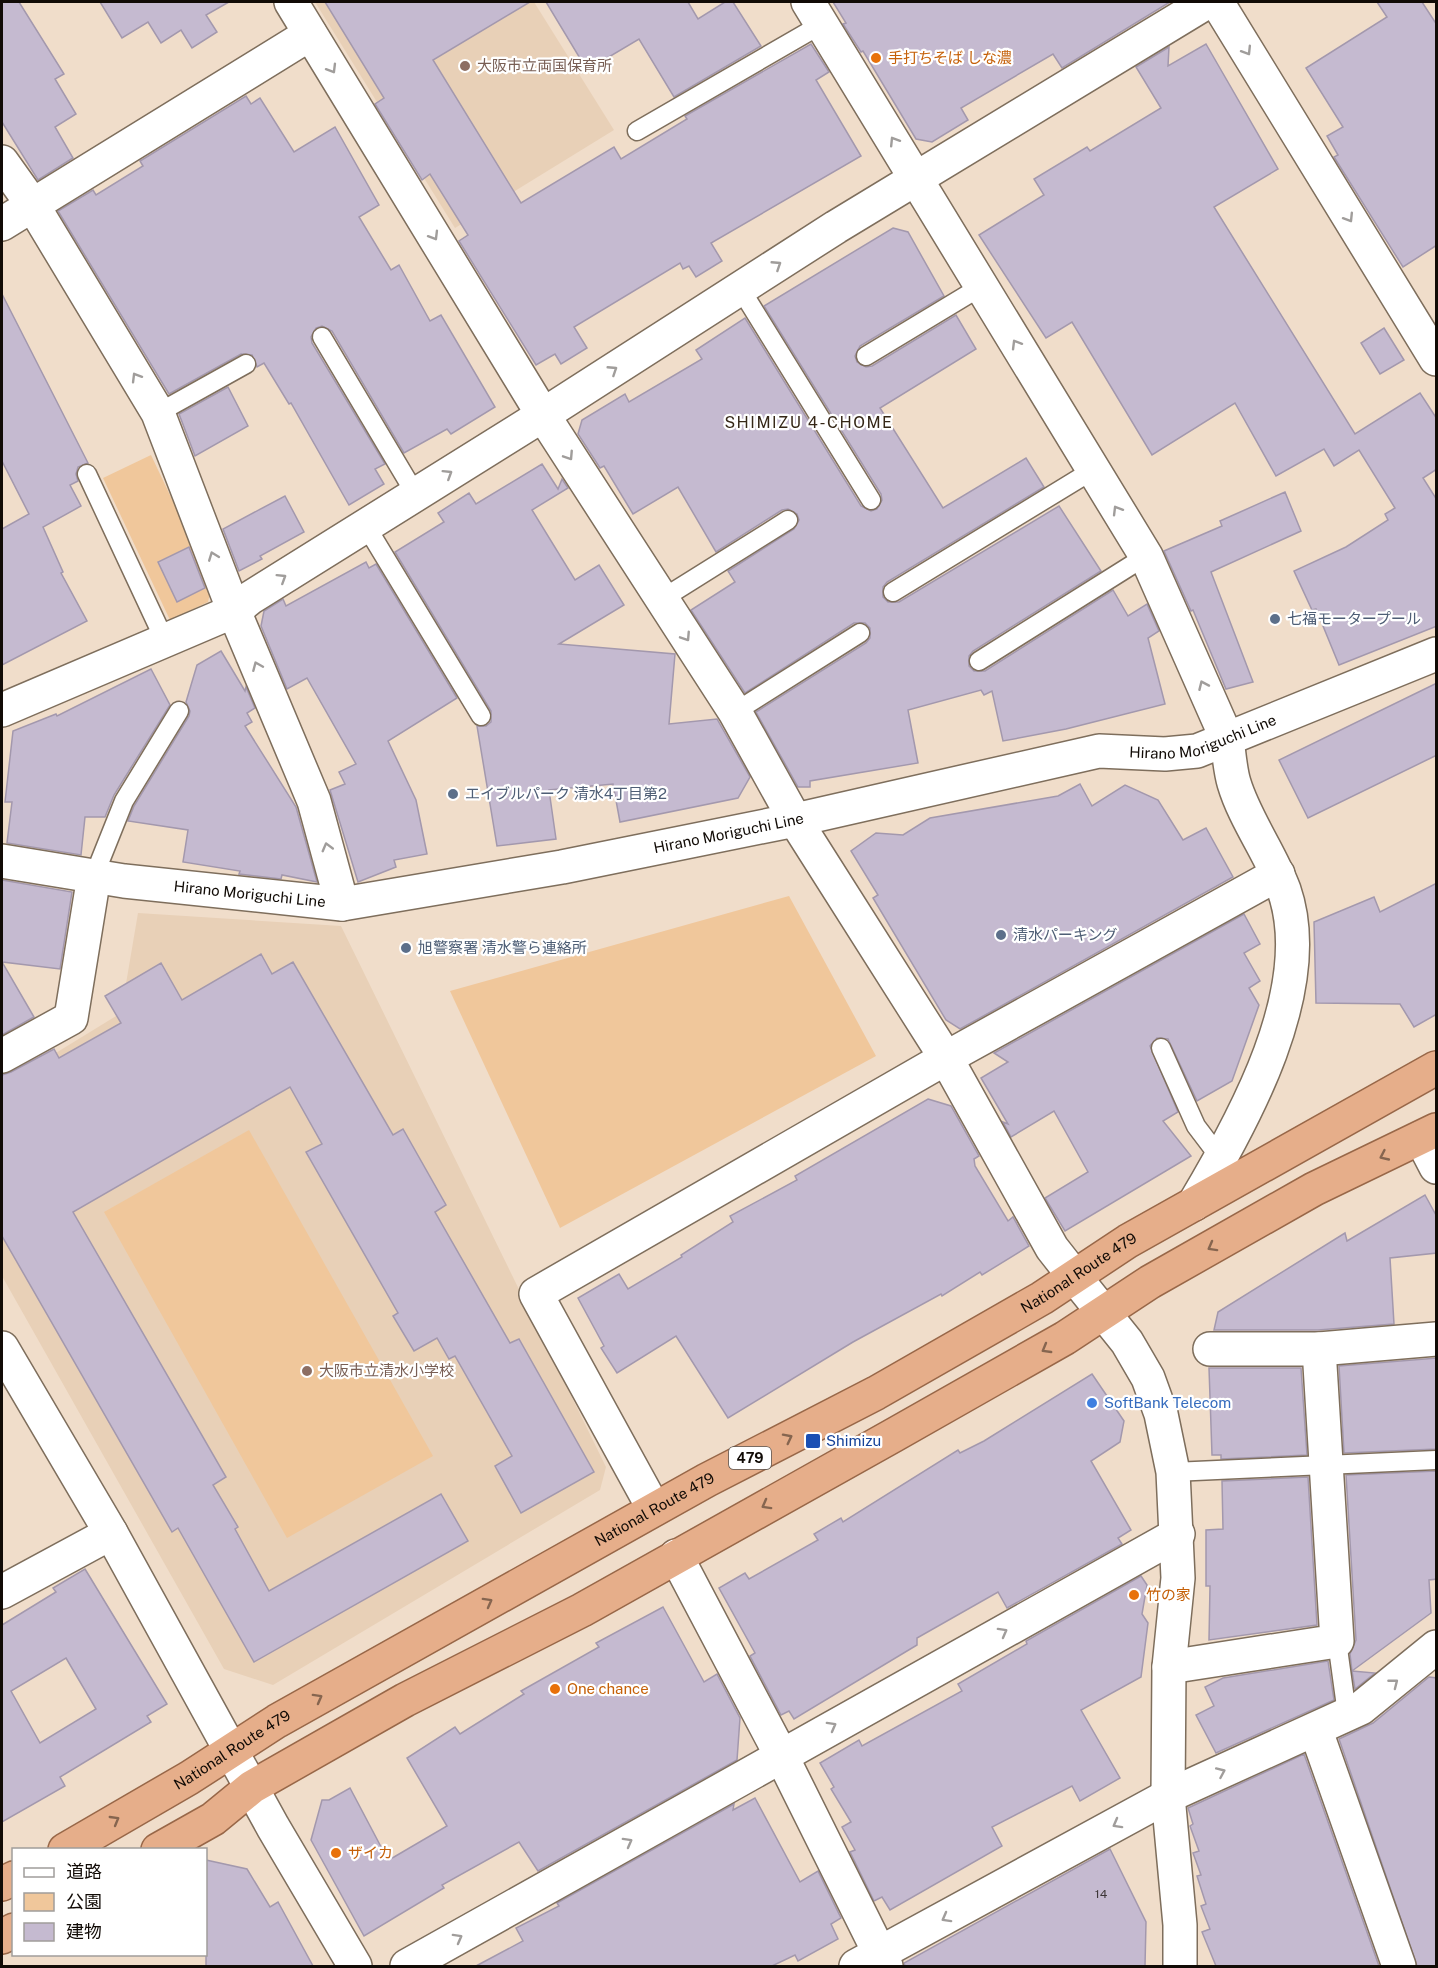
<svg xmlns="http://www.w3.org/2000/svg" width="1438" height="1968" font-family="'Public Sans','Noto Sans JP',sans-serif">
<style>
.built{fill:#e8d0b7}
.green{fill:#f0c79b}
.building{fill:#c5bad0;stroke:#a398ad;stroke-width:1.5;fill-rule:evenodd}
.lines{fill:none;stroke-linecap:round;stroke-linejoin:round}
.service-casing{stroke:#7e6e5c;stroke-width:21}
.minor-casing{stroke:#7e6e5c;stroke-width:36}
.tertiary-casing{stroke:#7e6e5c;stroke-width:36}
.secondary-casing{stroke:#7e6e5c;stroke-width:36}
.trunk-casing{stroke:#986748;stroke-width:36}
.service{stroke:#fff;stroke-width:18}
.minor{stroke:#fff;stroke-width:33}
.tertiary{stroke:#fff;stroke-width:33}
.secondary{stroke:#fff;stroke-width:33}
.trunk{stroke:#e6ae8a;stroke-width:33}
.oneway{stroke:#a09d9b}
.oneway2{stroke:#86654f}
.food-dot{fill:#e8710a;stroke:#fff;stroke-width:2}
.education-dot{fill:#8d6e63;stroke:#fff;stroke-width:2}
.service-dot{fill:#5c6f8a;stroke:#fff;stroke-width:2}
.shop-dot{fill:#3f7fe0;stroke:#fff;stroke-width:2}
.transit-dot{fill:#1a4fb4;stroke:#fff;stroke-width:2}
.labels{text-anchor:middle;stroke-width:4.5;stroke-linejoin:round;paint-order:stroke}
.number-label{font-size:12px;fill:#3e3738}
.shield{fill:#fff;stroke:#585451;stroke-width:1.5}
.shield-label{font-size:14px;font-weight:bold;fill:#110b06}
.food-label{font-size:15px;fill:#c56008;stroke:#fff;text-anchor:start}
.education-label{font-size:15px;fill:#785e54;stroke:#fff;text-anchor:start}
.service-label{font-size:15px;fill:#4e5e75;stroke:#fff;text-anchor:start}
.street-label{font-size:15px;fill:#110b06;stroke:#fff}
.shop-label{font-size:15px;fill:#366cbe;stroke:#fff;text-anchor:start}
.transit-label{font-size:15px;fill:#164399;stroke:#fff;text-anchor:start}
.neighbourhood-label{font-size:16px;letter-spacing:1.5px;fill:#352717;stroke:#fff}
</style>
<rect width="100%" height="100%" fill="#f0ddca"/>
<g class="built">
<path d="M315,2H534L614,130L455,228Z"/>
<path d="M138,913L341,926L606,1467L600,1490L273,1685L224,1669L2,1276V1086L121,1013Z"/>
</g>
<g class="green">
<path d="M151,455L212,584L208,602L170,620L103,478Z"/>
<path d="M789,896L876,1056L560,1228L450,991Z"/>
<path d="M249,1130L433,1456L287,1538L104,1212Z"/>
</g>
<g class="building">
<path d="M2,2H19L64,74L55,79L76,114L55,127L73,158L38,180L2,122Z"/>
<path d="M100,2H229L206,15L217,32L192,48L181,30L161,43L148,22L122,38Z"/>
<path d="M325,2H530L433,60L521,203L614,147L621,159L687,119L685,116L811,44L829,72L816,80L861,156L711,243L722,261L696,277L689,266L683,269L680,263L574,327L587,348L561,364L555,354L536,365L459,241L468,235L430,174L422,180L375,104L384,98Z"/>
<path d="M546,2H688L698,19L725,2H733L761,46L674,97L639,39L587,70Z"/>
<path d="M833,2H1170L1062,68L1053,54L961,108L968,120L932,142L916,139L863,51L861,52L843,24L846,23Z"/>
<path d="M1377,2H1422L1437,25V245L1403,267L1334,157L1338,155L1327,136L1343,127L1306,68L1387,17Z"/>
<path d="M1206,44L1278,169L1214,207L1355,434L1420,393L1437,419V469L1423,478L1437,500V626L1339,665L1316,609L1312,610L1294,571L1346,547L1388,520L1385,514L1395,508L1359,450L1334,466L1324,449L1276,476L1235,403L1152,455L1072,322L1046,338L979,235L1044,195L1034,179L1087,147L1090,151L1161,108L1136,67L1169,47L1168,66Z"/>
<path d="M246,96L251,104L260,98L294,152L335,127L379,205L359,217L391,270L399,265L430,321L441,315L495,407L451,434L447,429L404,453L332,331L322,326L316,328L311,337L312,343L385,464L375,469L384,484L349,505L291,403L289,404L264,363L257,367L252,355L241,354L169,394L58,211L93,190L96,195L143,166L140,161Z"/>
<path d="M893,228L908,232L944,296L860,346L855,356L857,362L866,367L872,366L956,315L976,349L880,408L943,508L1026,458L1044,487L887,582L883,587V597L888,602H899L1059,506L1101,571L973,651L969,656V666L974,671H985L1113,590L1128,616L1147,604L1159,631L1148,638L1165,704L1066,729L1003,741L992,691L984,695L981,690L908,710L918,763L810,781V787H798L756,712L866,643L870,638V628L865,623H854L745,693L691,610L735,582L728,571L794,529L799,520L797,514L788,509L782,510L716,552L678,487L633,514L604,466L600,468L578,434L582,420L625,394L629,402L702,359L696,350L745,318L861,506L871,511L877,509L882,500L881,494L764,306Z"/>
<path d="M2,294L88,463L78,467L76,474L78,481L70,485L81,506L43,527L63,572L61,573L87,621L2,665V529L29,514L2,461Z"/>
<path d="M1384,328L1404,360L1380,374L1361,343Z"/>
<path d="M228,387L248,426L195,456L179,414Z"/>
<path d="M542,464L558,489L562,479L568,488L532,510L575,580L599,565L624,605L559,644L675,654L669,724L717,719L750,777L738,798L620,822L613,784L549,790L556,839L497,846L477,726H486L491,722V711L395,552L444,522L438,513L469,493L476,504Z"/>
<path d="M1285,492L1301,531L1211,572L1253,682L1226,689L1193,610L1191,611L1164,551L1222,526L1220,521Z"/>
<path d="M285,496L304,532L260,556L262,559L239,571L223,529Z"/>
<path d="M189,547L205,588L177,602L158,562Z"/>
<path d="M366,562L369,568L376,564L457,698L388,741L416,800L427,854L394,860L396,867L358,882L330,790L345,784L339,772L356,764L307,678L287,689L261,626L264,611L283,599L286,606Z"/>
<path d="M221,651L245,691L246,687L255,708L247,713L252,722L245,726L296,807L317,882L282,875L281,879L239,874L240,871L183,862L188,830L128,821L134,806L189,716L190,711L186,702L197,665Z"/>
<path d="M151,669L170,705L114,795L105,817H85L81,855L7,843L12,802H5L13,731L56,714L57,716Z"/>
<path d="M1437,683V755L1308,818L1279,760Z"/>
<path d="M1080,784L1092,806L1125,785L1158,800L1183,840L1206,828L1233,877L960,1029L946,1020L873,898L878,895L851,851L876,833L903,835L930,818L1058,796Z"/>
<path d="M2,880L72,892L60,969L2,962L34,1017L2,1035Z"/>
<path d="M1437,883V1014L1414,1027L1400,1004L1316,1003L1314,922L1374,897L1380,912Z"/>
<path d="M1244,914L1260,944L1244,953L1260,981L1249,988L1259,1005L1232,1081L1197,1101L1168,1039L1157,1038L1150,1046L1178,1112L1163,1121L1191,1156L1065,1231L1045,1198L1088,1172L1054,1111L1011,1137L1003,1122L1008,1124L981,1078L1008,1062L994,1053Z"/>
<path d="M261,954L272,974L293,962L393,1135L403,1129L446,1205L435,1212L510,1343L519,1339L594,1472L521,1513L495,1466L512,1456L455,1356L449,1359L437,1338L414,1351L393,1316L398,1313L306,1152L322,1144L290,1087L73,1212L226,1477L213,1485L238,1527L235,1529L269,1591L441,1494L468,1541L254,1662L178,1528L172,1532L2,1236V1075L11,1072L54,1049L59,1058L121,1023L105,996L161,963L182,1000Z"/>
<path d="M928,1099L951,1106L979,1156L974,1159L975,1166L1008,1221L1013,1217L1029,1246L982,1275L980,1272L942,1296L941,1294L853,1342L728,1418L676,1336L617,1373L601,1348L604,1346L578,1298L619,1274L628,1289L682,1257L681,1255L733,1222L730,1216L797,1180L795,1176Z"/>
<path d="M1425,1195L1437,1217V1253L1390,1258L1394,1324L1318,1330H1214L1218,1312L1345,1233L1347,1241Z"/>
<path d="M1437,1358V1449L1344,1453L1339,1366Z"/>
<path d="M1209,1368H1301L1307,1455L1221,1459V1455H1212Z"/>
<path d="M1092,1374L1124,1421L1120,1442L1091,1461L1131,1530L1118,1538L1122,1544L1007,1608L998,1592L917,1638V1645L794,1719L789,1711L781,1715L750,1656L755,1653L719,1588L745,1573L749,1579L818,1540L814,1534L841,1518L843,1522L958,1450L960,1453L984,1441Z"/>
<path d="M1437,1471V1579L1429,1580L1431,1613L1352,1671L1350,1654L1356,1640L1346,1475Z"/>
<path d="M1308,1477L1317,1625L1209,1640L1210,1586H1206V1530L1223,1529L1222,1481Z"/>
<path d="M85,1569L167,1704L147,1716L151,1722L60,1777L65,1786L2,1822V1625L56,1592L53,1588ZM66,1658L96,1709L40,1743L11,1691Z"/>
<path d="M1141,1576L1147,1585L1142,1614L1148,1623L1141,1677L1081,1710L1120,1778L1080,1801L1072,1786L992,1827L1002,1846L890,1910L882,1897L874,1901L850,1852L855,1850L842,1827L851,1822L831,1789L834,1787L820,1763L859,1740L862,1746L962,1691L958,1684L1027,1644L1026,1641Z"/>
<path d="M663,1607L704,1682L717,1674L740,1718L737,1760L538,1871L519,1842L442,1885L444,1888L364,1936L311,1840L322,1800H329L350,1788L388,1860L394,1857L447,1826L407,1758L455,1727L460,1734L524,1694L521,1691L599,1647L596,1643Z"/>
<path d="M1328,1661L1334,1700L1216,1753L1196,1715L1214,1706L1205,1687L1223,1678Z"/>
<path d="M1352,1671L1375,1673L1355,1689Z"/>
<path d="M1429,1677L1437,1678V1966H1417L1339,1739L1373,1723Z"/>
<path d="M1304,1754L1379,1966H1216L1202,1932L1210,1929L1201,1906L1206,1904L1197,1876L1201,1875L1193,1853L1199,1851L1190,1826L1193,1824L1188,1808Z"/>
<path d="M755,1798L800,1882L818,1871L841,1918L831,1924L838,1939L798,1961L795,1955L772,1966H476L523,1941L516,1928L559,1906L557,1903L734,1804L733,1810Z"/>
<path d="M1110,1849L1146,1922L1145,1966H905L904,1963Z"/>
<path d="M206,1860L247,1869L270,1907L278,1902L313,1966H206Z"/>
</g>
<g class="lines">
<g class="service-casing">
<g id="service">
<path d="M637,131L822,24"/>
<path d="M740,288L871,500"/>
<path d="M322,337L416,495"/>
<path d="M866,356L982,286"/>
<path d="M158,413L246,364"/>
<path d="M87,474L165,641"/>
<path d="M366,526L481,716"/>
<path d="M893,592L1093,470"/>
<path d="M662,599L788,520"/>
<path d="M979,661L1146,556"/>
<path d="M735,712L860,633"/>
<path d="M94,876L124,801L179,711"/>
<path d="M1161,1048L1196,1126L1221,1159"/>
<path d="M1173,1472L1436,1460"/>
<path d="M1337,1641L1347,1714"/>
</g>
</g>
<g class="minor-casing">
<g id="minor">
<path d="M291,2L543,415L735,712L795,820L946,1058L1052,1248L1074,1276"/>
<path d="M808,2L1146,556L1227,739"/>
<path d="M1217,2L1436,359"/>
<path d="M2,162L32,204L158,413L234,611L314,801L342,904"/>
<path d="M2,224L310,34"/>
<path d="M2,710L234,611L250,598L543,415L836,227L1207,2"/>
<path d="M2,1056L71,1018L94,876"/>
<path d="M1421,1138L1436,1167"/>
<path d="M1210,1349H1319L1436,1339"/>
<path d="M654,1509L536,1294L946,1058L1278,874"/>
<path d="M676,1556L781,1755L886,1966"/>
<path d="M2,1592L111,1533"/>
<path d="M1169,1667L1337,1641L1319,1349"/>
<path d="M1316,1731L1399,1966"/>
<path d="M407,1966L1178,1534"/>
<path d="M856,1966L1168,1796L1361,1708L1436,1647"/>
</g>
</g>
<g class="tertiary-casing">
<g id="tertiary">
<path d="M1194,1204C1243,1122 1318,988 1284,890C1271,854 1245,820 1234,783C1230,770 1229,753 1227,739"/>
<path d="M1074,1276L1127,1342L1148,1378L1161,1414L1173,1472L1178,1578L1169,1667L1168,1796L1180,1925V1966"/>
<path d="M2,1348L111,1533L273,1827L355,1966"/>
</g>
</g>
<g class="secondary-casing">
<g id="secondary">
<path id="s1" d="M2,861L124,881L342,904L562,867L795,820L1099,751L1165,754L1197,751L1436,654"/>
</g>
</g>
<g class="trunk-casing">
<g id="trunk">
<path id="s2" d="M65,1850L189,1778L277,1721L707,1480L876,1393L1042,1298L1128,1241L1436,1068"/>
<path d="M158,1850L213,1819L252,1787L405,1700L582,1610L894,1435L1065,1338L1150,1282L1314,1189L1436,1130"/>
<path d="M2,1884L14,1878"/>
<path d="M2,1937L14,1930"/>
</g>
</g>
<use href="#service" class="service"/>
<use href="#minor" class="minor"/>
<use href="#tertiary" class="tertiary"/>
<use href="#secondary" class="secondary"/>
<use href="#trunk" class="trunk"/>
</g>
<defs><path id="oneway-chevron" d="M-2-3.5L2.5 0L-2 3.5" fill="none" stroke-width="1.6" stroke-linecap="round" stroke-linejoin="round" transform="scale(1.5)"/></defs>
<g class="oneway">
<use href="#oneway-chevron" transform="translate(1247 51) rotate(58)"/>
<use href="#oneway-chevron" transform="translate(332 69) rotate(59)"/>
<use href="#oneway-chevron" transform="translate(894 141) rotate(-122)"/>
<use href="#oneway-chevron" transform="translate(1349 218) rotate(58)"/>
<use href="#oneway-chevron" transform="translate(434 236) rotate(59)"/>
<use href="#oneway-chevron" transform="translate(777 265) rotate(-33)"/>
<use href="#oneway-chevron" transform="translate(1016 344) rotate(-121)"/>
<use href="#oneway-chevron" transform="translate(613 370) rotate(-33)"/>
<use href="#oneway-chevron" transform="translate(136 377) rotate(-121)"/>
<use href="#oneway-chevron" transform="translate(569 456) rotate(57)"/>
<use href="#oneway-chevron" transform="translate(448 474) rotate(-32)"/>
<use href="#oneway-chevron" transform="translate(1117 510) rotate(-121)"/>
<use href="#oneway-chevron" transform="translate(213 556) rotate(-111)"/>
<use href="#oneway-chevron" transform="translate(282 578) rotate(-32)"/>
<use href="#oneway-chevron" transform="translate(686 637) rotate(57)"/>
<use href="#oneway-chevron" transform="translate(257 666) rotate(-113)"/>
<use href="#oneway-chevron" transform="translate(1203 685) rotate(-114)"/>
<use href="#oneway-chevron" transform="translate(327 847) rotate(-105)"/>
<use href="#oneway-chevron" transform="translate(1003 1632) rotate(-29)"/>
<use href="#oneway-chevron" transform="translate(1394 1683) rotate(-38)"/>
<use href="#oneway-chevron" transform="translate(832 1726) rotate(-29)"/>
<use href="#oneway-chevron" transform="translate(1221 1772) rotate(-24)"/>
<use href="#oneway-chevron" transform="translate(1117 1824) rotate(151)"/>
<use href="#oneway-chevron" transform="translate(628 1842) rotate(-29)"/>
<use href="#oneway-chevron" transform="translate(946 1918) rotate(151)"/>
<use href="#oneway-chevron" transform="translate(458 1938) rotate(-29)"/>
</g>
<g class="oneway2">
<use href="#oneway-chevron" transform="translate(1384 1156) rotate(155)"/>
<use href="#oneway-chevron" transform="translate(1212 1247) rotate(151)"/>
<use href="#oneway-chevron" transform="translate(1046 1349) rotate(150)"/>
<use href="#oneway-chevron" transform="translate(788 1438) rotate(-27)"/>
<use href="#oneway-chevron" transform="translate(766 1505) rotate(151)"/>
<use href="#oneway-chevron" transform="translate(488 1602) rotate(-29)"/>
<use href="#oneway-chevron" transform="translate(318 1698) rotate(-29)"/>
<use href="#oneway-chevron" transform="translate(115 1820) rotate(-30)"/>
</g>
<g class="food-dot">
<circle cx="876" cy="58" r="6"/>
<circle cx="1134" cy="1595" r="6"/>
<circle cx="555" cy="1689" r="6"/>
<circle cx="336" cy="1853" r="6"/>
</g>
<g class="education-dot">
<circle cx="465" cy="66" r="6"/>
<circle cx="307" cy="1371" r="6"/>
</g>
<g class="service-dot">
<circle cx="1275" cy="619" r="6"/>
<circle cx="453" cy="794" r="6"/>
<circle cx="1001" cy="935" r="6"/>
<circle cx="406" cy="948" r="6"/>
</g>
<circle class="shop-dot" cx="1092" cy="1403" r="6"/>
<rect class="transit-dot" x="805" y="1433" width="16" height="16" rx="3"/>
<g class="labels">
<g class="number-label">
<text x="1101" y="1898">14</text>
</g>
<rect class="shield" x="729" y="1447" width="42" height="22" rx="4.5"/>
<g class="shield-label">
<text x="750" y="1463">479</text>
</g>
<g class="food-label">
<text x="888" y="63">手打ちそば しな濃</text>
<text x="1146" y="1600">竹の家</text>
<text x="567" y="1694">One chance</text>
<text x="348" y="1858">ザイカ</text>
</g>
<g class="education-label">
<text x="477" y="71">大阪市立両国保育所</text>
<text x="319" y="1376">大阪市立清水小学校</text>
</g>
<g class="service-label">
<text x="1287" y="624">七福モータープール</text>
<text x="465" y="799">エイブルパーク 清水4丁目第2</text>
<text x="1013" y="940">清水パーキング</text>
<text x="418" y="953">旭警察署 清水警ら連絡所</text>
</g>
<g class="street-label">
<text dy="5" stroke="none"><textPath href="#s1" startOffset="1222">Hirano Moriguchi Line</textPath></text>
<text dy="5" stroke="none"><textPath href="#s1" startOffset="736">Hirano Moriguchi Line</textPath></text>
<text dy="5" stroke="none"><textPath href="#s1" startOffset="250">Hirano Moriguchi Line</textPath></text>
<text dy="5" stroke="none"><textPath href="#s2" startOffset="1167">National Route 479</textPath></text>
<text dy="5" stroke="none"><textPath href="#s2" startOffset="681">National Route 479</textPath></text>
<text dy="5" stroke="none"><textPath href="#s2" startOffset="195">National Route 479</textPath></text>
</g>
<g class="shop-label">
<text x="1104" y="1408">SoftBank Telecom</text>
</g>
<g class="transit-label">
<text x="826" y="1446">Shimizu</text>
</g>
<g class="neighbourhood-label">
<text x="809" y="428">SHIMIZU 4-CHOME</text>
</g>
</g>
<rect width="1438" height="1968" fill="none" stroke="#110b06" stroke-width="6"/>
<rect x="12" y="1848" width="195" height="108" fill="#ffffff" stroke="#a09d9b" stroke-width="1.5"/>
<rect x="24" y="1868" width="30" height="9" fill="#ffffff" stroke="#a09d9b" stroke-width="1.5"/>
<text x="66" y="1878" font-size="18" fill="#110b06">道路</text>
<rect x="24" y="1893" width="30" height="18" fill="#f0c79b" stroke="#a09d9b" stroke-width="1.5"/>
<text x="66" y="1908" font-size="18" fill="#110b06">公園</text>
<rect x="24" y="1923" width="30" height="18" fill="#c5bad0" stroke="#a09d9b" stroke-width="1.5"/>
<text x="66" y="1938" font-size="18" fill="#110b06">建物</text>
</svg>
